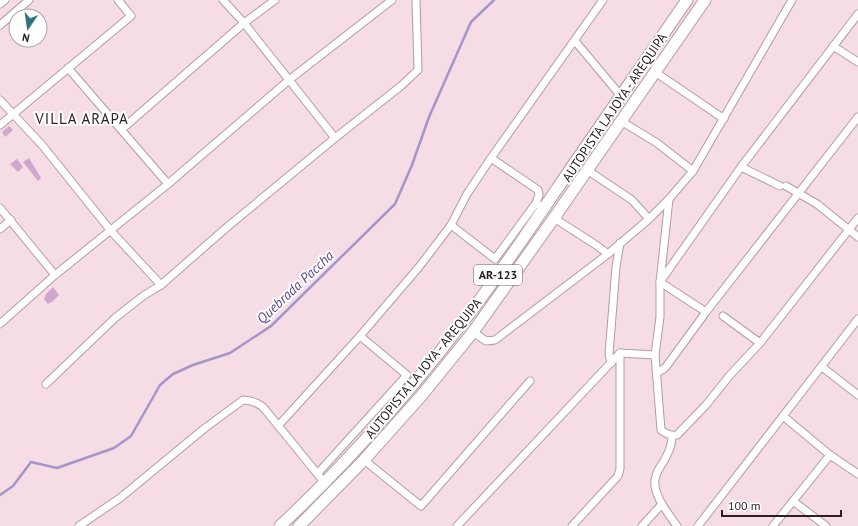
<svg xmlns="http://www.w3.org/2000/svg" width="858" height="526" font-family="'PT Sans',sans-serif">
<style>
.lines{fill:none;stroke-linecap:round;stroke-linejoin:round}
.stream{stroke:#a496c9;stroke-width:2.5}
.building{fill:#d0a6d0}
.street-casing{stroke:#b49ba3;stroke-width:9}
.primary-casing{stroke:#b49ba3;stroke-width:13}
.street{stroke:#fff;stroke-width:7}
.primary{stroke:#fff;stroke-width:11}
.labels{text-anchor:middle;stroke-width:4;stroke-linejoin:round;paint-order:stroke}
.shield{fill:#fff;stroke:#6a6365;stroke-width:1}
.shield-label{font-size:12px;font-weight:bold;fill:#2a2023}
.street-label{font-size:13px;fill:#2a2023;stroke:#fff}
.water-label{font-size:14px;font-style:italic;fill:#5b4687;stroke:#fff}
.quarter-label{font-size:15px;letter-spacing:1px;fill:#2a2023;stroke:#fff}
</style>
<rect width="100%" height="100%" fill="#f6dce4"/>
<g class="lines">
<path class="stream" d="M0,495L13,486L31,462L57,468L114,448L131,436L160,385L173,374L193,365L230,353L271,326L395,204L412,165L429,117L471,22L494,0"/>
</g>
<g class="building">
<path d="M9,126L13,130L5,137L2,132Z"/>
<path d="M29,158L41,178L38,181L23,162Z"/>
<path d="M17,159L23,167L18,172L10,164Z"/>
<path d="M53,287L59,295L53,301L48,304L44,299L46,294Z"/>
</g>
<g class="lines">
<g class="street-casing">
<g id="street">
<path d="M223,0L244,23L335,138"/>
<path d="M0,4L5,0"/>
<path d="M0,25L29,0"/>
<path d="M575,41L621,96"/>
<path d="M833,46L858,62"/>
<path d="M68,68L168,184"/>
<path d="M655,72L724,119"/>
<path d="M0,100L42,145L111,231L161,285"/>
<path d="M621,121L657,143L693,171"/>
<path d="M0,125L131,16L118,0"/>
<path d="M122,129L244,23L275,0"/>
<path d="M491,158L538,190L539,195L536,203L540,206"/>
<path d="M741,167L780,186"/>
<path d="M587,170L632,200L649,219"/>
<path d="M786,186L817,204L858,237"/>
<path d="M669,199L660,282V317L655,355L661,430C666,434 670,436 677,435L706,405L730,375L760,343L858,218"/>
<path d="M0,208L55,275"/>
<path d="M554,218L596,245L608,254"/>
<path d="M451,225L495,259L536,203"/>
<path d="M0,229L11,220"/>
<path d="M706,312L660,282L741,167L858,14"/>
<path d="M723,316L760,343"/>
<path d="M0,324L55,275L168,184L289,80L392,0"/>
<path d="M473,332L486,341L495,340L608,254L649,219L669,199L693,171L792,0"/>
<path d="M620,353L655,355"/>
<path d="M611,363L609,354L616,267L620,243"/>
<path d="M822,367L858,395"/>
<path d="M657,373L665,368L671,360L706,312L858,117"/>
<path d="M46,384L115,318L143,296L161,285L226,228L335,138L401,86L418,70L416,0"/>
<path d="M783,416L830,455L858,474"/>
<path d="M278,426L360,336L419,267L451,225L467,194L491,158L603,0"/>
<path d="M672,436C672,445 669,451 665,459C662,465 657,470 656,476C650,492 668,513 677,526"/>
<path d="M364,460L421,506L530,381"/>
<path d="M318,473L407,375L360,336"/>
<path d="M793,501L826,526"/>
<path d="M79,526L120,498L205,428L243,400C251,400 256,402 263,407L324,482"/>
<path d="M457,526L620,353"/>
<path d="M572,526L618,476L620,469V353"/>
<path d="M642,526L662,504"/>
<path d="M698,526L858,319"/>
<path d="M773,526L830,455"/>
</g>
</g>
<g class="primary-casing">
<g id="primary">
<path d="M280,526C354,457 421,379 481,298C512,256 540,214 569,171C608,114 648,57 687,0"/>
<path d="M299,526L364,460L422,395L473,332L554,218L705,0"/>
</g>
</g>
<use href="#street" class="street"/>
<use href="#primary" class="primary"/>
</g>
<g class="labels">
<rect class="shield" x="474" y="265" width="48" height="20" rx="3"/>
<g class="shield-label">
<text x="498" y="279">AR-123</text>
</g>
<g class="street-label">
<text transform="translate(614 107) rotate(-56)" y="5">AUTOPISTA LA JOYA - AREQUIPA</text>
<text transform="translate(423 368) rotate(-51)" y="5">AUTOPISTA LA JOYA - AREQUIPA</text>
</g>
<g class="water-label">
<text transform="translate(295 287) rotate(-43)" y="5">Quebrada Paccha</text>
</g>
<g class="quarter-label">
<text x="82" y="124">VILLA ARAPA</text>
</g>
</g>
<g transform="translate(28 28) rotate(193)"><circle r="19" fill="#ffffff" stroke="#aaa6a7"/>
<path d="M0-3L7 15L0 10L-7 15Z" fill="#2e7580"/>
<text y="-6" font-size="11" font-weight="bold" text-anchor="middle" fill="#2a2023">N</text>
</g>
<path d="M722 510v6h119v-6" fill="none" stroke="#2a2023" stroke-width="2"/>
<text x="728" y="510" font-size="12" fill="#2a2023" stroke="#ffffff" stroke-width="3" paint-order="stroke">100 m</text>
</svg>
